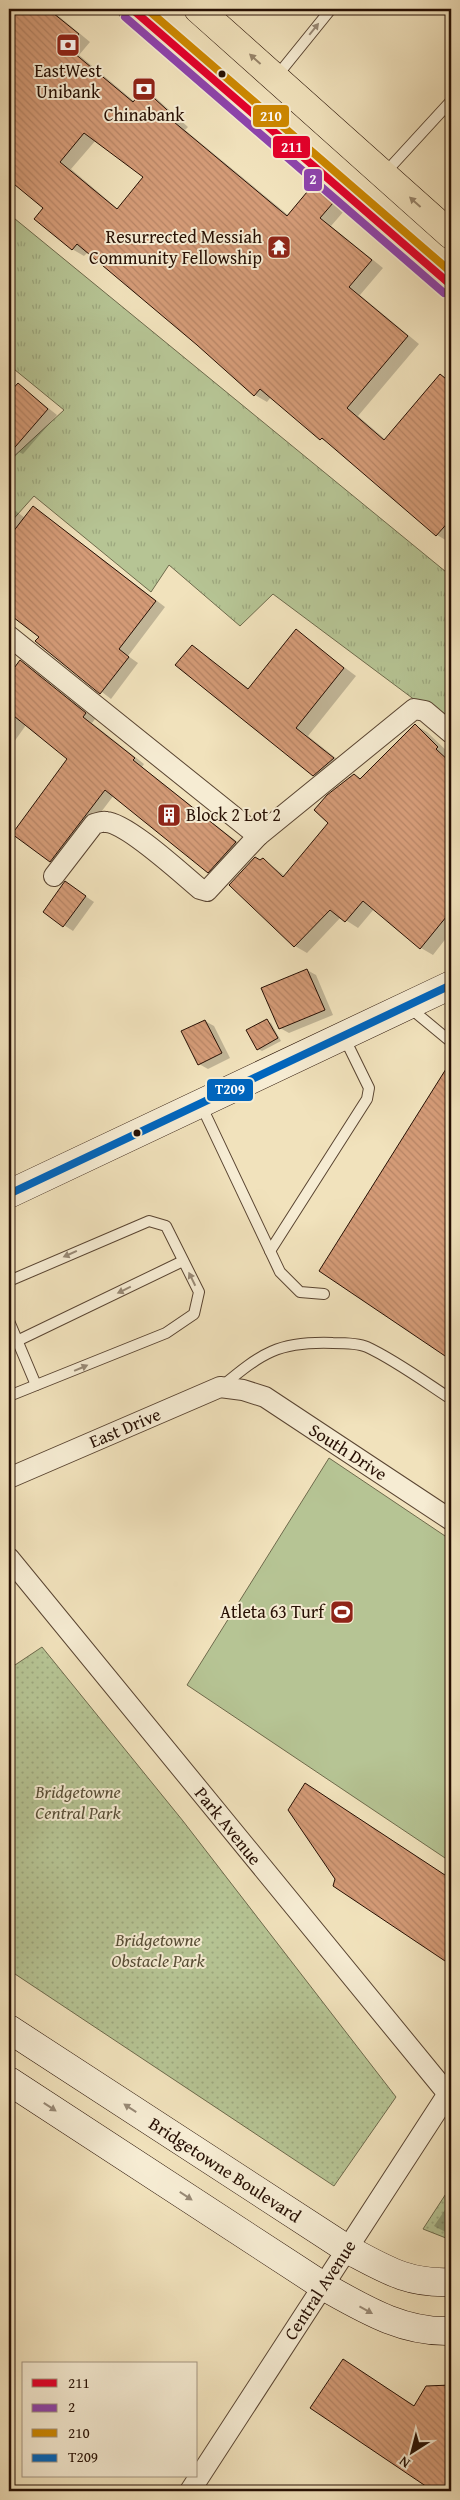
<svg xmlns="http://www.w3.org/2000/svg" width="460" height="2500" font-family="'Gentium Book Plus',serif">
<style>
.grass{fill:url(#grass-tufts);stroke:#6e6a4c}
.park{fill:url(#park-dots);stroke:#6e6a4c}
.pitch{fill:#b6c494;stroke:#6e6a4c}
.shadow{fill:#0003;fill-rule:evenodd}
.building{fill:url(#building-back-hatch);stroke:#260f03;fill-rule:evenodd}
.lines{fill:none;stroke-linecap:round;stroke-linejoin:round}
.lane-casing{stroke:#594431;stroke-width:12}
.street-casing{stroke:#594431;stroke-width:22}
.secondary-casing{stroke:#260f03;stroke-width:29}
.primary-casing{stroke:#260f03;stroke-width:29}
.lane{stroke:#f6ecd3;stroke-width:10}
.street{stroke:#f6ecd3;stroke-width:20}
.secondary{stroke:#f6ecd3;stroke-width:28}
.primary{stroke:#f1e2bc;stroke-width:28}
.bus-1-casing{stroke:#f6ecd3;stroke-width:11}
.bus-2-casing{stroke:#f6ecd3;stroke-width:11}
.bus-3-casing{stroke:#f6ecd3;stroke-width:11}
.bus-4-casing{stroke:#f6ecd3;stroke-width:11}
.bus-1{stroke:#e4002b;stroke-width:8}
.bus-2{stroke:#8e44ad;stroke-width:8}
.bus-3{stroke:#cd8801;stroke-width:8}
.bus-4{stroke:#0065bd;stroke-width:8}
.oneway{fill:#988975}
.oneway2{fill:#968369}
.bus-dot{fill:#260f03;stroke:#f6ecd3;stroke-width:2}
.labels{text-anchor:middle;stroke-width:4;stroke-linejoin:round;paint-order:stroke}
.poi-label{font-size:18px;fill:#260f03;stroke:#f6ecd3}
.street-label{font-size:18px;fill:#260f03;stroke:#f6ecd3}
.park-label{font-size:18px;font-style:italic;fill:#584e36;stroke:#f6ecd3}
.line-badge{stroke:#f6ecd3;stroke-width:2}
.badge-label{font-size:14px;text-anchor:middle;font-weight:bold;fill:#fff}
</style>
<defs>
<pattern id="grass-tufts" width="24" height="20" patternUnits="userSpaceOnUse" patternTransform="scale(1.25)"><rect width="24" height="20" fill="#b6c494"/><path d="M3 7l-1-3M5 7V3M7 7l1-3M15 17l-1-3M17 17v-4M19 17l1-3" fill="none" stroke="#9ca77e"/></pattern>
<pattern id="park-dots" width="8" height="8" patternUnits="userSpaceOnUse" patternTransform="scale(1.25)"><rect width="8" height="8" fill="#b6c494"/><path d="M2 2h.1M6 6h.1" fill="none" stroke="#9ca77e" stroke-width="1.8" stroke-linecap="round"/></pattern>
<pattern id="building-back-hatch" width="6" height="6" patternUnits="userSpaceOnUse" patternTransform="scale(1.25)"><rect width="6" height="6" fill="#d49b77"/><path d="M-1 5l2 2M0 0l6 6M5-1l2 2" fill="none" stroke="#b68465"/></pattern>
</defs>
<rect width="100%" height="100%" fill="#f1e2bc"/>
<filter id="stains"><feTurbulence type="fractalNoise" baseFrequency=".004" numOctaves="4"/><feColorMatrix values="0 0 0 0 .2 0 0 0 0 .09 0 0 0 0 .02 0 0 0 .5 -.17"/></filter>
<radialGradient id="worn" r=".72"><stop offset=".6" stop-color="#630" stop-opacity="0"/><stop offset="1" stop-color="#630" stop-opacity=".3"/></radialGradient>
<path class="grass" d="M9,214L451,576V727L273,594L240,626L169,565L151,592L34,496L9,524V461L64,410L9,365Z"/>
<g class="park">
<path d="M42,1647L183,1821L396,2097L334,2186L9,1970V1669Z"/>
<path d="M451,2186V2240L423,2229Z"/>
</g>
<path class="pitch" d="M329,1458L451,1540V1862L187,1685Z"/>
<g class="shadow">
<path d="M9,9H50L90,42L79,55L135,102L144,91L156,98L188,127L185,130L288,215L312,187L344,211L331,226L383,268L360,295L419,344L358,416L386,440L441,375L451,381V539L449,542L437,535L333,445L321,439L271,397L267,402L255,395L198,344L88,252L84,256L72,249L44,208L9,178ZM96,140L145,177L118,209L71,169Z"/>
<path d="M18,384L57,415L23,454L19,452L9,464V385L14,389Z"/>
<path d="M9,506L25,518L42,513L165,607L128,656L138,663L111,699L37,641L40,636L9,612Z"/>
<path d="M296,631L356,676L308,736L346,766L327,782L314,775L192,646L249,689Z"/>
<path d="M21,662L95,719L92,723L144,764L142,767L245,848L218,877L114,795L60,866L51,861L68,759L26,725L9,749V677Z"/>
<path d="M415,725L427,732L450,754L447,756L451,760V932L433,955L421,948L374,909L358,928L341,917L307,953L295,946L231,885L263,859L285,876L330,823L354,775L361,779Z"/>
<path d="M66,883L94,902L73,931L44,912Z"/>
<path d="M307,970L316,975L333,1015L289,1033L280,1028Z"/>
<path d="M205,1021L214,1026L230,1058L208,1069L199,1064Z"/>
<path d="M267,1021L271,1023L281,1041L262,1051L258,1049Z"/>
<path d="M440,1081L451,1087V1358L321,1271Z"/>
<path d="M306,1784L451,1879V1963L334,1886L336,1879Z"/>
<path d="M451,2201V2235L434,2226Z"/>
<path d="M358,2370L415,2406L426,2387L451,2386V2491H435L312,2408Z"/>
</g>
<g class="building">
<path d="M9,9H48L79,34L68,48L133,102L144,89L177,119L174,122L287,216L312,186L333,203L320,218L372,260L349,287L408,336L347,408L384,440L440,374L451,383V519L436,536L322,438L320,440L260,389L254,396L197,345L77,244L72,250L34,219L43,208L9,180ZM84,133L143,177L117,209L60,162Z"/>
<path d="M18,383L48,409L9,454V393Z"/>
<path d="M33,506L156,601L119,649L129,657L100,694L35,641L39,637L9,614V537Z"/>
<path d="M296,629L344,668L296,728L334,758L313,776L175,665L192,645L248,689Z"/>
<path d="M20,660L86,713L83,717L135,758L133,760L236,842L208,873L105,790L50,862L12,834L67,759L9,712V675Z"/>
<path d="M415,724L438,747L436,749L451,763V911L420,949L363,901L345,922L330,910L294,947L229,885L255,857L260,860L263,858L283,877L328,823L314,810L327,795L354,774L360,779Z"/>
<path d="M65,881L86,896L63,927L43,912Z"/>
<path d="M307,969L325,1010L279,1029L261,988Z"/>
<path d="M267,1019L278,1038L257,1050L246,1030Z"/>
<path d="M205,1020L222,1053L198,1065L181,1031Z"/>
<path d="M451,1061V1360L319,1271Z"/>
<path d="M305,1783L451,1879V1965L333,1886L335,1879L288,1810Z"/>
<path d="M343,2359L414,2406L426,2386L451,2385V2491H433L310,2408Z"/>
</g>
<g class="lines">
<g class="lane-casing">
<g id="lane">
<path d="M276,77L331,9"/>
<path d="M384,174L451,101"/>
<path d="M410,1008L451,1042"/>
<path d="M201,1105L280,1272L300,1292L324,1294"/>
<path d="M270,1251L367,1099L369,1088L344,1037"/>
<path d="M9,1281L149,1221L166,1226L199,1292L194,1314L166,1333L9,1396"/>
<path d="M9,1321L36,1385"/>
<path d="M17,1341L183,1261"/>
<path d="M221,1387C262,1353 278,1341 333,1343C343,1343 358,1343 367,1347C395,1360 425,1382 451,1399"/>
</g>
</g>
<g class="street-casing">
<g id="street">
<path d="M9,636L258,836"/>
<path d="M54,876L94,824C98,823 102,821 106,822C127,823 182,874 200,889L207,891L258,836L414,709L425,711L451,733"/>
<path d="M9,1478L220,1387L243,1390L265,1397L451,1520"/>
<path d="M9,1558L448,2094"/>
<path d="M190,2491L451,2089"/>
</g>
</g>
<g class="secondary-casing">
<g id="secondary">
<path d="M9,1194L451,985"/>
<path d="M9,2029L347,2249C385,2269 407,2284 451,2282"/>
<path d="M9,2081L323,2286C364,2309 403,2333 451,2331"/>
</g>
</g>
<g class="primary-casing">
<g id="primary">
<path d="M132,9L451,285"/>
<path d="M198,9L451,235"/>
</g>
</g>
<use href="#lane" class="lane"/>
<use href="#street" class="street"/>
<use href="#secondary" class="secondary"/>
<use href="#primary" class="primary"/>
<g class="bus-1-casing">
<path id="bus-1" d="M132,9L451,285"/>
</g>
<g class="bus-2-casing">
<path id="bus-2" d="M125,17L444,293"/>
</g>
<g class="bus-3-casing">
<path id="bus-3" d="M147,9L451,272"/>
</g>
<g class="bus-4-casing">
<path id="bus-4" d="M9,1194L451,985"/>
</g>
<use href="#bus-1" class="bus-1"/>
<use href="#bus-2" class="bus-2"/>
<use href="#bus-3" class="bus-3"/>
<use href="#bus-4" class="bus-4"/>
</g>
<defs><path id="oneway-solid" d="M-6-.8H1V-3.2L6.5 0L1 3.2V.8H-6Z" transform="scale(1.25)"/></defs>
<g class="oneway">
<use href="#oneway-solid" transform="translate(314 29) rotate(-51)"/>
<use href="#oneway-solid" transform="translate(70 1254) rotate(156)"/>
<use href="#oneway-solid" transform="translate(192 1279) rotate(-116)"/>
<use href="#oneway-solid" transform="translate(124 1290) rotate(154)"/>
<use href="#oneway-solid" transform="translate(81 1368) rotate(-23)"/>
<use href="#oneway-solid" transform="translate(50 2107) rotate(33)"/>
<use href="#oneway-solid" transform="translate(130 2108) rotate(-147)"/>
<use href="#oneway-solid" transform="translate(186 2196) rotate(33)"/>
<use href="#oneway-solid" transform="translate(366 2310) rotate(29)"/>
</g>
<g class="oneway2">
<use href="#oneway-solid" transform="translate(255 59) rotate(-138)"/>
<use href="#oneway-solid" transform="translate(415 202) rotate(-138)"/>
</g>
<defs>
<g id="bank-square" transform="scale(1.25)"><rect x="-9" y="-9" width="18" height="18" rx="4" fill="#8f2418" stroke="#f6ecd3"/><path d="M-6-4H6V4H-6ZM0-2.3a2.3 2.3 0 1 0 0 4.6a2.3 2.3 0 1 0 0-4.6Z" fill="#fff"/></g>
<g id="temple-square" transform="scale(1.25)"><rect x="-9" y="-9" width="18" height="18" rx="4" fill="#8f2418" stroke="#f6ecd3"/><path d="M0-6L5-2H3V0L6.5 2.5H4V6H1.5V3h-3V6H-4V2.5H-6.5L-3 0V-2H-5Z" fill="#fff"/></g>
<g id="building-square" transform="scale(1.25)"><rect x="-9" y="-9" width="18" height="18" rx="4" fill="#8f2418" stroke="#f6ecd3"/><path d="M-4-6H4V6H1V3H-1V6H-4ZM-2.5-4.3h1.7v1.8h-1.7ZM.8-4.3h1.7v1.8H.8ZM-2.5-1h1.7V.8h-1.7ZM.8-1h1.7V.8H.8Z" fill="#fff"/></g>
<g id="stadium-square" transform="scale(1.25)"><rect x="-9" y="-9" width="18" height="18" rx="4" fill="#8f2418" stroke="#f6ecd3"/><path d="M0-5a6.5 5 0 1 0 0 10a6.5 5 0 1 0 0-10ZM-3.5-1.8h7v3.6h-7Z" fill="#fff"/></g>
</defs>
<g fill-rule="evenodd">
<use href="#bank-square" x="68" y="45"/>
<use href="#bank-square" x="144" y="89"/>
<use href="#temple-square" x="279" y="247"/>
<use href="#building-square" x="169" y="815"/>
<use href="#stadium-square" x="342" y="1612"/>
</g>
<g class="bus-dot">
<circle cx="222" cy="74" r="4.5"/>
<circle cx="137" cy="1133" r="4.5"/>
</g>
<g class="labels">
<g class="poi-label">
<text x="68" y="77">EastWest<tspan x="68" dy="21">Unibank</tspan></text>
<text x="144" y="121">Chinabank</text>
<text x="262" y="243" text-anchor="end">Resurrected Messiah<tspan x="262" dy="21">Community Fellowship</tspan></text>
<text x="186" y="821" text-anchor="start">Block 2 Lot 2</text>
<text x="324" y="1618" text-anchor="end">Atleta 63 Turf</text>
</g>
<g class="street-label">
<text transform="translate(125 1428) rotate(-23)" y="6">East Drive</text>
<text transform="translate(348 1452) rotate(33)" y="6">South Drive</text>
<text transform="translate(228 1826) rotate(51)" y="6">Park Avenue</text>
<text transform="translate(225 2170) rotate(33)" y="6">Bridgetowne Boulevard</text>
<text transform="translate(320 2290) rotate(-57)" y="6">Central Avenue</text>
</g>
<g class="park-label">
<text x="78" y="1798">Bridgetowne<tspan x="78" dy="21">Central Park</tspan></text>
<text x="158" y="1946">Bridgetowne<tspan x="158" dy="21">Obstacle Park</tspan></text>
</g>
</g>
<g class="line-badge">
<rect x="252" y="104" width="38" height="24" rx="5" fill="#cd8801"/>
<rect x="272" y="135" width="39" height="24" rx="5" fill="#e4002b"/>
<rect x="303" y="168" width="20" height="24" rx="5" fill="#8e44ad"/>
<rect x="206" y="1078" width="48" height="24" rx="5" fill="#0065bd"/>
</g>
<g class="badge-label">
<text x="271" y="121">210</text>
<text x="292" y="152">211</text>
<text x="313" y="184">2</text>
<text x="230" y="1094">T209</text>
</g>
<rect width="460" height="2500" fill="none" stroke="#f1e2bc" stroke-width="30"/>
<rect x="10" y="10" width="440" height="2480" fill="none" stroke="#260f03" stroke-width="2.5"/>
<rect x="15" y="15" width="430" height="2470" fill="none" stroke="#260f03"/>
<rect x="22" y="2362" width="175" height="115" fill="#f6ecd3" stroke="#a39480"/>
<rect x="32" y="2379" width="25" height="8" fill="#e4002b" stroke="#a39480"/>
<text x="68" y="2388" font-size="15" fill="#260f03">211</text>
<rect x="32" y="2404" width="25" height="8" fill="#8e44ad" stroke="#a39480"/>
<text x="68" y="2412" font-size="15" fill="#260f03">2</text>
<rect x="32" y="2429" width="25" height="8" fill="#cd8801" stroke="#a39480"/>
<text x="68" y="2438" font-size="15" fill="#260f03">210</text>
<rect x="32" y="2454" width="25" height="8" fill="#0065bd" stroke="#a39480"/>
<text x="68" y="2462" font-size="15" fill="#260f03">T209</text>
<g transform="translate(412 2452) rotate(216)" stroke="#f6ecd3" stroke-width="4" paint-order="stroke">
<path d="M0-4L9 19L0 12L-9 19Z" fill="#260f03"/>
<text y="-8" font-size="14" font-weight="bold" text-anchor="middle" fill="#260f03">N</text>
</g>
<rect width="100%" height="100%" filter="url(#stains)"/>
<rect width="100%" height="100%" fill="url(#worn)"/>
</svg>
